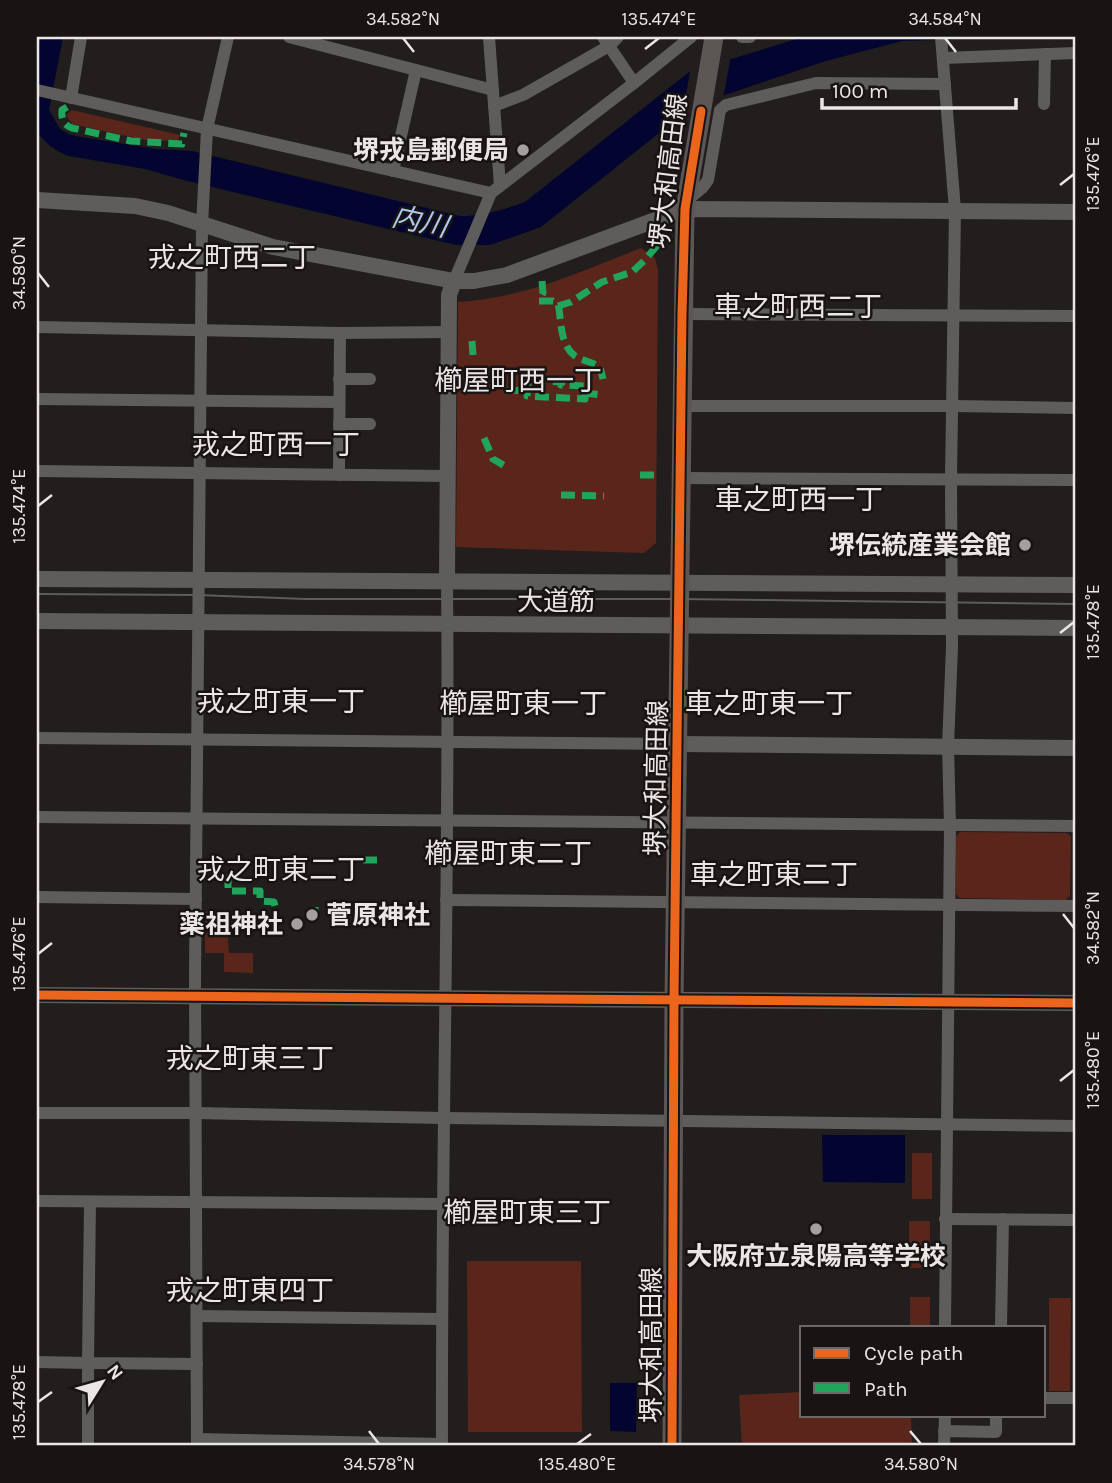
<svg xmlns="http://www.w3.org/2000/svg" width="1112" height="1483" font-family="Karla,'Noto Sans JP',sans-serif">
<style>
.green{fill:#5a251a}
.water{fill:#030530}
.pier{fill:#211e1d}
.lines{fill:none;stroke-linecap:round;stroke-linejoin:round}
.minor{stroke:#5f5d5c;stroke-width:12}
.tertiary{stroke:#5f5d5c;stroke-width:16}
.primary{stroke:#5c5755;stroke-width:19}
.tram{stroke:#5e5c5c;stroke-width:2}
.quiet{stroke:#20a55d;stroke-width:7;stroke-dasharray:14 7;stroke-linecap:butt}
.cycleway-casing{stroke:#181413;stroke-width:13}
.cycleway{stroke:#eb651d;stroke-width:9}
.ticks{fill:none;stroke:#eae6e6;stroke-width:2.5}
.poi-dot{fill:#a4a0a0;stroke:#181413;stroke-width:2.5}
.labels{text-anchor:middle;stroke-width:5;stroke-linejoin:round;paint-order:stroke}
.poi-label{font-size:26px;font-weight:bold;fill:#eae6e6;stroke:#181413;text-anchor:end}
.street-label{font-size:26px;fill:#eae6e6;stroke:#181413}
.water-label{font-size:28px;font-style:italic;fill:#afc8ee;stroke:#181413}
.neighbourhood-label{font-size:28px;fill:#eae6e6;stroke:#181413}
.neatline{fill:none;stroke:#eae6e6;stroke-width:2.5}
.ticks-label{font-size:18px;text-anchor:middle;fill:#eae6e6}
</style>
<rect width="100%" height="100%" fill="#211e1d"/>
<g class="green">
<path d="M72,110L180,135L178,141L145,140L72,124L66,115Z"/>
<path d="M641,248L655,258L658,270L656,543L644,553L456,547L458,302C521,299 582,271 641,248Z"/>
<path d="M960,832L1067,833L1071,837L1070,896L1065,900L960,898L956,894V836Z"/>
<path d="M205,911L226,912L229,953H253V973L224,972V953H205Z"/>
<rect x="912" y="1153" width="20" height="46"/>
<rect x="909" y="1221" width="21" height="47"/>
<path d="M467,1261H581L582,1432H468Z"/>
<rect x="910" y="1297" width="20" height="30"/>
<path d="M1049,1298H1071L1070,1391H1049Z"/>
<path d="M802,1392V1415H911L912,1446H742L739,1395Z"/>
</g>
<g class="water">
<path d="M40,37H63L49,110L60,129L71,135L81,137L156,149L192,151L460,216C483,216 503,210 525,202L689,72L803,37H1033L902,41L826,61L725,95L683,114L541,227L490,245H456L187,181L145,169L69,156C55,151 46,144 37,132V62Z"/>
<path d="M822,1135H905V1183L823,1182Z"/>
<path d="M610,1383H637L636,1432L610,1431Z"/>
</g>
<path class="pier" d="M731,55L723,99L681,120L691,67Z"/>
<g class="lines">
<g class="minor">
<path d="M289,37L493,90"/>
<path d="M489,37L500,186"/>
<path d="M603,37L634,83"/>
<path d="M742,37H750"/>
<path d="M941,37L955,210L951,479L952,647L948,746L950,825L945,1327"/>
<path d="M943,58L1075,53"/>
<path d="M37,90L491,193"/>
<path d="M71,98L81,37"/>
<path d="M1044,104L1045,54"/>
<path d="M494,106L523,95L609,46L618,37"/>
<path d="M393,171L416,70"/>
<path d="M686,201L703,187L708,180L720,110L726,105L816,83L945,84"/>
<path d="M454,281L491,193L634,83L691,37"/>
<path d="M682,314L1075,316"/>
<path d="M37,327L340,333L449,332"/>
<path d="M339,379H370"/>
<path d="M37,399L339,402"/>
<path d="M681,406H952L1075,408"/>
<path d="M339,424H370"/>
<path d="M37,471L447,476"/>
<path d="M339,475L340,333"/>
<path d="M681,478L1075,480"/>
<path d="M37,738L678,744"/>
<path d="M37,817L1075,826"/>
<path d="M37,897L196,899"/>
<path d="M446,900L1075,906"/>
<path d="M37,1113H195L443,1118L1075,1126"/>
<path d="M37,1201L444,1204"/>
<path d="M90,1202L88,1363L197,1364"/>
<path d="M945,1219L1075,1220"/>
<path d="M197,1316L441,1319"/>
<path d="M1001,1327L1003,1219"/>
<path d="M37,1362L88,1363V1446"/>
<path d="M1044,1398H1075"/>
<path d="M944,1431L996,1432V1415"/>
<path d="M197,1439L442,1444"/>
<path d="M197,1446L195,978L202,225L207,129L228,37"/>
<path d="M442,1446C441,1158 450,870 447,582"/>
<path d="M944,1446L945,1415"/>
</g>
<g class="tertiary">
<path d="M37,200L135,206L168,213L273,247L454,281H474L507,275L685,209L1075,212"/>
<path d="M37,579L1075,585"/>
<path d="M447,582L449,295L454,281"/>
<path d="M37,621L1075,628"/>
<path d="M678,744L1075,748"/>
<path d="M37,995L1075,1003"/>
</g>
<path class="primary" d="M672,1446L674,999L685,209L714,37"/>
<path class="tram" d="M37,594L198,595L305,599H678L1075,604"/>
<g class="quiet">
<path d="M67,107L62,110C61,119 64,125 72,128L131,141L182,144L184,133"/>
<path d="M542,281L543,293L539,301H553L558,304C562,321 559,344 575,356C582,361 593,362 600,367L603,379"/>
<path d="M558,306L571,302L602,282L632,272L644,261L660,242"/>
<path d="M472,341L473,355"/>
<path d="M505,391L527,390"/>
<path d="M585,393V399L527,396L528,383L540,384V381L562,382L561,385L585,386V393L602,395"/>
<path d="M484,438L493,459L505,466"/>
<path d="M640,475H660"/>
<path d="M561,495L604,496"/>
<path d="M363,860H381"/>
<path d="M228,874V891H260V901L274,902L276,911"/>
<path d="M315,907V912"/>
</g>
<g class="cycleway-casing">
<g id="cycleway">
<path d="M37,995L1075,1003"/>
<path d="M672,1446L674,999L682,314L685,209L701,111"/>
</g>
</g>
<use href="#cycleway" class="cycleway"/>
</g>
<path class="ticks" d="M403,38L414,52M945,38L956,52M645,49L659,38M1060,185L1074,174M38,273L49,287M38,506L52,495M1060,633L1074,622M1063,914L1074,928M38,954L52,943M1060,1081L1074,1070M38,1402L52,1392M369,1431L379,1444M910,1431L921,1444M577,1444L591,1434"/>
<g class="poi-dot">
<circle cx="523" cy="150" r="7"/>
<circle cx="1025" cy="545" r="7"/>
<circle cx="312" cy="915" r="7"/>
<circle cx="297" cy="924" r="7"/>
<circle cx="816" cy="1229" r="7"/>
</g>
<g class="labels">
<g class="poi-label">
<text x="509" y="159">堺戎島郵便局</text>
<text x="1011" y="554">堺伝統産業会館</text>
<text x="326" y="924" text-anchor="start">菅原神社</text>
<text x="283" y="933">薬祖神社</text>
<text x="816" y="1265" text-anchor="middle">大阪府立泉陽高等学校</text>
</g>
<g class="street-label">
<text transform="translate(668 171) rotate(-83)" y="9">堺大和高田線</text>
<text x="556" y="610">大道筋</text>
<text transform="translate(656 778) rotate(-89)" y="9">堺大和高田線</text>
<text transform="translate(651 1345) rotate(-90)" y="9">堺大和高田線</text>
</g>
<g class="water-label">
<text transform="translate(420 221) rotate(12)" y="10">内川</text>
</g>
<g class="neighbourhood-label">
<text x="232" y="267">戎之町西二丁</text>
<text x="798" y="316">車之町西二丁</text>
<text x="518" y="390">櫛屋町西一丁</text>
<text x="276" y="454">戎之町西一丁</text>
<text x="799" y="509">車之町西一丁</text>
<text x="281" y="711">戎之町東一丁</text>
<text x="523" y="713">櫛屋町東一丁</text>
<text x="769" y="713">車之町東一丁</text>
<text x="508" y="863">櫛屋町東二丁</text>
<text x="281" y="879">戎之町東二丁</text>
<text x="774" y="884">車之町東二丁</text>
<text x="250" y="1068">戎之町東三丁</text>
<text x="527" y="1222">櫛屋町東三丁</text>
<text x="250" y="1300">戎之町東四丁</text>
</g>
</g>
<rect width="1112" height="1483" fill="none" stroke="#181413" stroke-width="77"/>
<rect x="800" y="1326" width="245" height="91" fill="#181413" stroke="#6c6867" stroke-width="2"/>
<rect x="814" y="1348" width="35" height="10" fill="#eb651d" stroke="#6c6867" stroke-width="2"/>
<text x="864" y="1360" font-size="21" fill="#eae6e6">Cycle path</text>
<rect x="814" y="1383" width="35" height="10" fill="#20a55d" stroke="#6c6867" stroke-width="2"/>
<text x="864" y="1396" font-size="21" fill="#eae6e6">Path</text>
<g transform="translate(102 1382) rotate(53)" stroke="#181413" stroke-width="5" paint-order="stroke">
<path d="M0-5L12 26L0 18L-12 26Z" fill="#eae6e6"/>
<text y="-10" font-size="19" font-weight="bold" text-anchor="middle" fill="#eae6e6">N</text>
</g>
<path d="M822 98v10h194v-10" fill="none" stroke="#eae6e6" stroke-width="3.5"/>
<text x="832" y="98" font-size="21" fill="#eae6e6" stroke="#181413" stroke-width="5" paint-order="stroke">100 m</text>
<rect x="38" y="38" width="1036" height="1406" class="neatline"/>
<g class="ticks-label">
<text x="403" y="25">34.582°N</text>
<text x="659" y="25">135.474°E</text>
<text x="945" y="25">34.584°N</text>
<text transform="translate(1093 174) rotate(-90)" y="6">135.476°E</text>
<text transform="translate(19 273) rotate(-90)" y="6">34.580°N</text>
<text transform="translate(19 506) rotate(-90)" y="6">135.474°E</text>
<text transform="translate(1093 622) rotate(-90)" y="6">135.478°E</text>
<text transform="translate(1093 928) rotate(-90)" y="6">34.582°N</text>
<text transform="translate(19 954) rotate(-90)" y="6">135.476°E</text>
<text transform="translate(1093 1070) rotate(-90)" y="6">135.480°E</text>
<text transform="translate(19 1402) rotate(-90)" y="6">135.478°E</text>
<text x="379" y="1470">34.578°N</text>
<text x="577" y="1470">135.480°E</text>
<text x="921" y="1470">34.580°N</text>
</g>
</svg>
